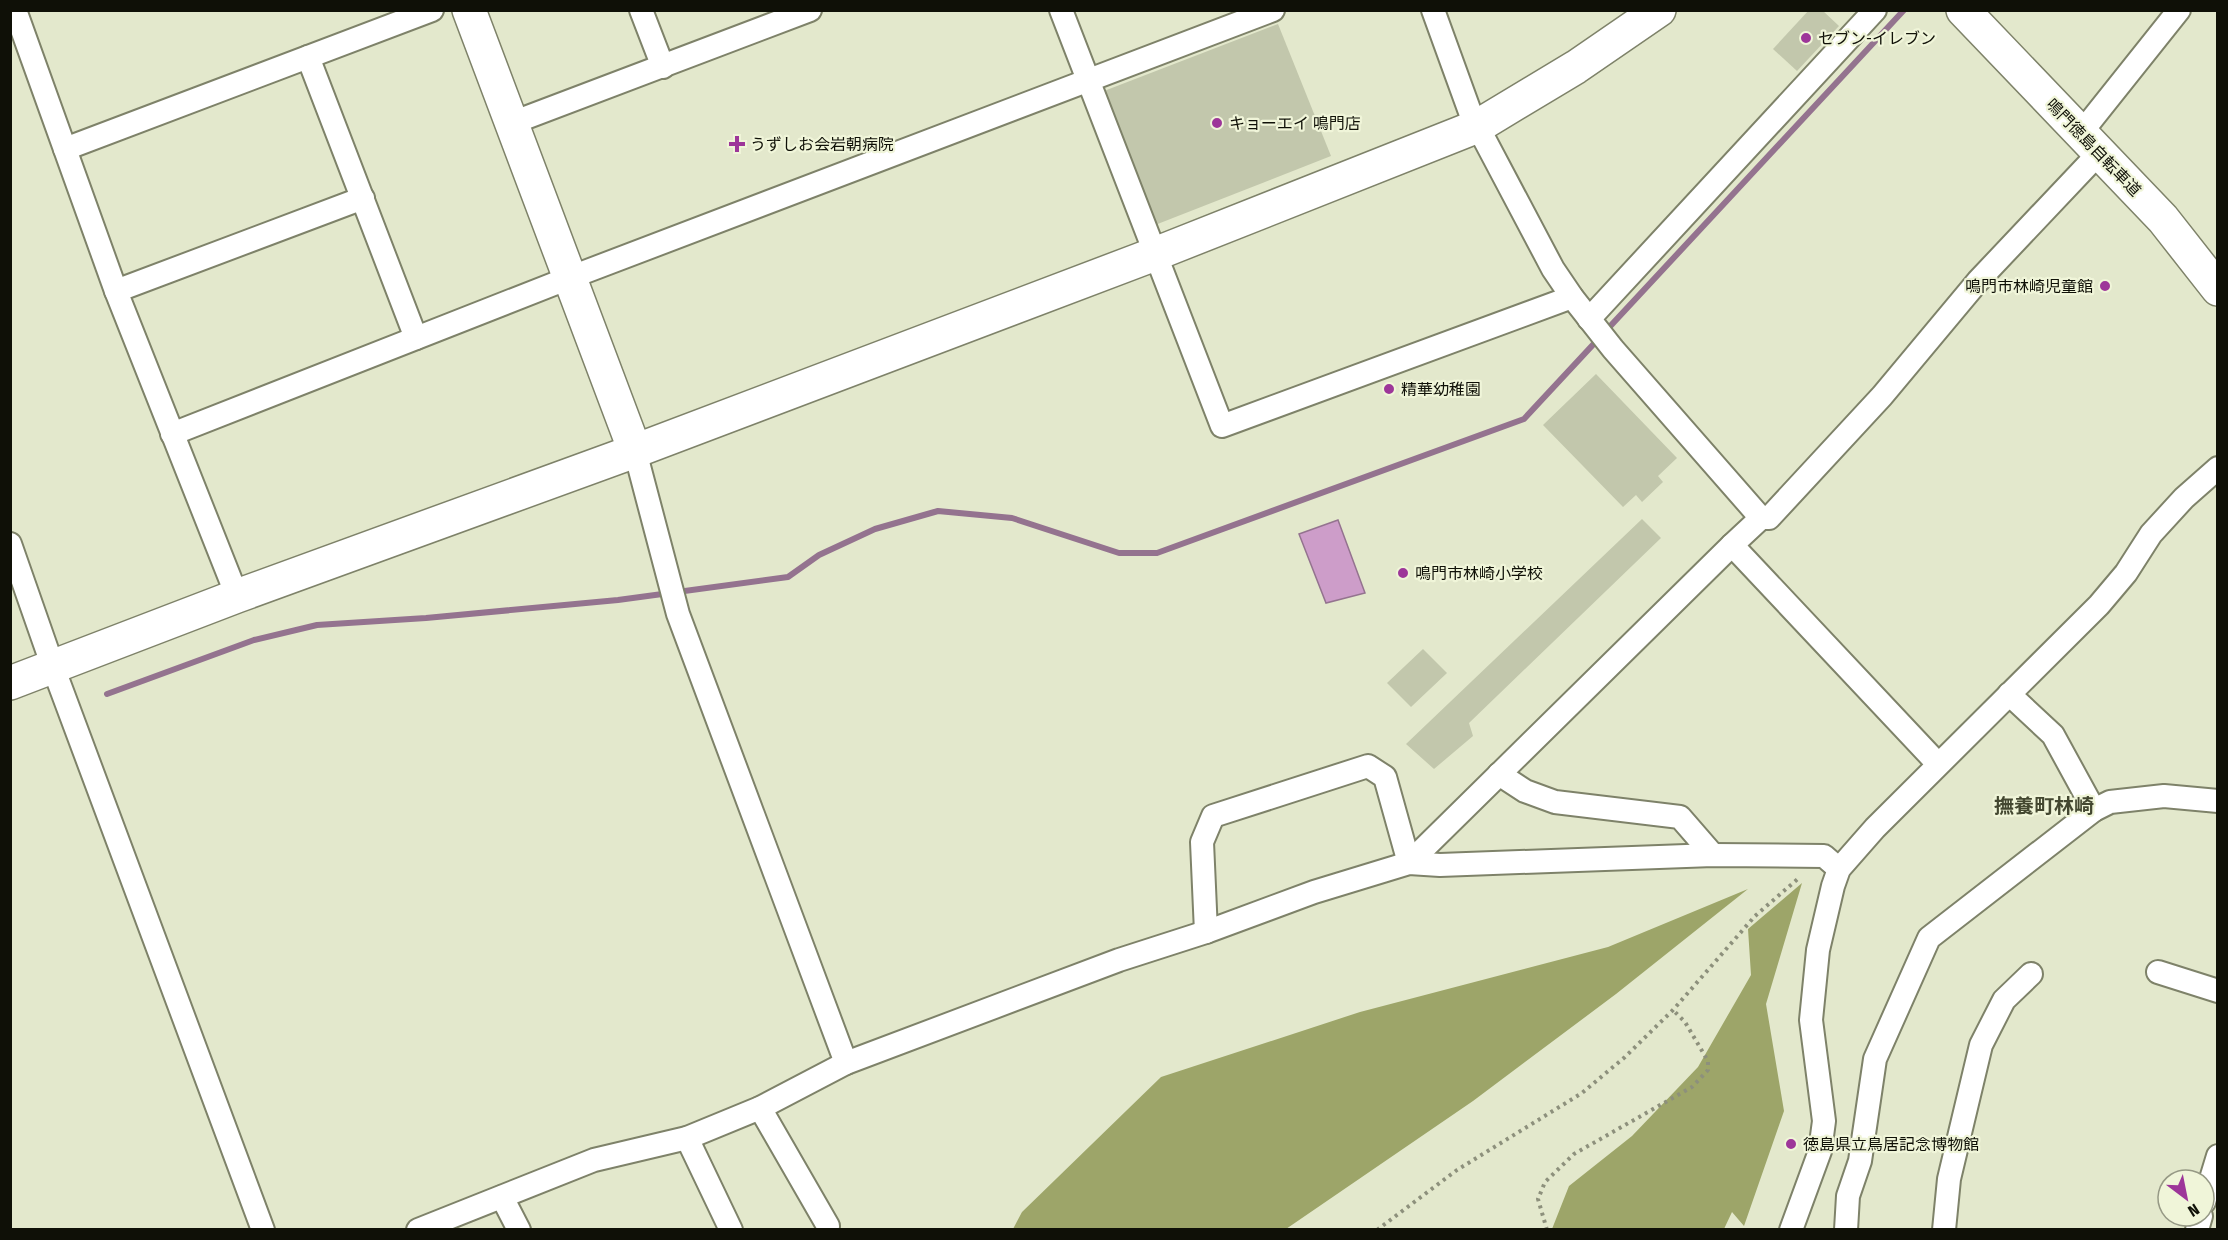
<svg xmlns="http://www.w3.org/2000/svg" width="2228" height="1240" font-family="'Fira Sans Condensed','Noto Sans JP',sans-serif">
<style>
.forest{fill:#9da569}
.water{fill:#cd9dc9;stroke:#94738f;stroke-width:1.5}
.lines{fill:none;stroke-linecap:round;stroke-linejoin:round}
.stream{stroke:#94738f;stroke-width:6}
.building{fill:#c2c7ac}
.street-casing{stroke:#7e8269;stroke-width:26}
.secondary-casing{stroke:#7e8269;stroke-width:36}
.path{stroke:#8d907c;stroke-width:4;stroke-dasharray:3 4.5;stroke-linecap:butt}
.street{stroke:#fff;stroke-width:22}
.secondary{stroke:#fff;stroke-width:33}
.poi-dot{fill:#9d3699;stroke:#f0f5d9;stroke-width:2}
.labels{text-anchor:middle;stroke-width:4.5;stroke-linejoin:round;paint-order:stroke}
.poi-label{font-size:16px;fill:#0f1007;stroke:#f0f5d9;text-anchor:start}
.street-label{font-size:16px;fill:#0f1007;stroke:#f0f5d9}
.quarter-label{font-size:20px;font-weight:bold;fill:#434730;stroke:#f0f5d9}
</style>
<rect width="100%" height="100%" fill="#e3e8cc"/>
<g class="forest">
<path d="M1802,883L1766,1004L1784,1111L1744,1226L1732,1212L1724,1229H1552L1569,1186L1632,1136L1698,1067L1751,975L1748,929Z"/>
<path d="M1748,889L1616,994L1473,1101L1286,1229H1013L1022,1212L1161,1077L1360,1012L1608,947Z"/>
</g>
<path class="water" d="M1338,520L1365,593L1326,603L1299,534Z"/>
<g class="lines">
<path class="stream" d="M107,694L254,640L317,625L426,618L618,600L788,577L819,555L875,529L938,511L1012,518L1119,553H1157L1524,419L1904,10"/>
</g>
<g class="building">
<path d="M1809,10H1822L1839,26L1797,71L1773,49Z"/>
<path d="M1278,24L1331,156L1155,225L1104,91Z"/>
<path d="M1596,374L1677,458L1658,476L1663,482L1642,502L1636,495L1623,507L1543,425Z"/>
<path d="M1642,519L1661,538L1469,723L1473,736L1434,769L1406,744Z"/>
<path d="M1423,649L1447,673L1411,707L1387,683Z"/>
</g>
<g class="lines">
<g class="street-casing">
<g id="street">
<path d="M15,10L116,291"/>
<path d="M641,10L663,67"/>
<path d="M1061,10L1222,426L1572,297"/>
<path d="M1433,10L1470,112L1553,269L1572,297L1613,349L1761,518"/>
<path d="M308,57L416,338"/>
<path d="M512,123L810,10"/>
<path d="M2081,133L2179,10"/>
<path d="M65,149L432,10"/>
<path d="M1589,319L1875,10"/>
<path d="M172,434L569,278L1273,10"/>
<path d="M635,451L678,614L846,1063"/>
<path d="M10,544L53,667L263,1230"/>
<path d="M1732,545L1938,764"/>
<path d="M237,596L116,291L363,198"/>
<path d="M2009,694L2053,735L2094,810"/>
<path d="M1499,774L1525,791L1555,802L1680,817L1713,855"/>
<path d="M1409,863L1732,545L1761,518H1769L1882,396L1978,281L2100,152"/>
<path d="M1206,932L1202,842L1213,816L1368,766L1385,777L1409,863"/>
<path d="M2158,972L2218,991"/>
<path d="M760,1108L828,1226"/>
<path d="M687,1138L731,1230"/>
<path d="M502,1197L519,1230"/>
<path d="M2204,1202L2218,1156"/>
<path d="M418,1230L594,1160L687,1138L760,1108L846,1063L1119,960L1206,932L1314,892L1409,863L1440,865L1713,855L1824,856L1839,869"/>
<path d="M1791,1230L1820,1151L1824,1121L1811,1020L1818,950L1833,886L1839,869L1875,828L2099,605L2126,573L2151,534L2184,498L2218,468"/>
<path d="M1846,1230L1848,1196L1860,1161L1875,1059L1929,938L2094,810L2110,802L2164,796L2218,801"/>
<path d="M1944,1230L1949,1179L1981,1045L2004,1000L2031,974"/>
<path d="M2197,1230L2201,1216"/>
</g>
</g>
<g class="secondary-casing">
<g id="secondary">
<path d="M469,10L635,451"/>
<path d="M1963,10L2163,219L2218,289"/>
<path d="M10,683L237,596L635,451L1155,254L1478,126L1576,67L1659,10"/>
</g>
</g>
<g class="path">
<path d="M1377,1230L1457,1170L1582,1093L1625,1057L1673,1010L1755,916L1800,877"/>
<path d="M1547,1230L1538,1199L1545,1182L1574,1154L1692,1087L1708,1070V1061L1685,1022L1673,1010"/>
</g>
<use href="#street" class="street"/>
<use href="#secondary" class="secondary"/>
</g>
<g class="poi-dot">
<circle cx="1806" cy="38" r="6"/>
<circle cx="1217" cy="123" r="6"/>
<path d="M734 135h6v6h6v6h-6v6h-6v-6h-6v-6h6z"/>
<circle cx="2105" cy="286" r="6"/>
<circle cx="1389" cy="389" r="6"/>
<circle cx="1403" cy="573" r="6"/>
<circle cx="1791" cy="1144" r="6"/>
</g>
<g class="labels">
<g class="poi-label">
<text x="1818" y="44">セブン-イレブン</text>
<text x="1229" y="129">キョーエイ 鳴門店</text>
<text x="750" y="150">うずしお会岩朝病院</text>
<text x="2093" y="292" text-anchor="end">鳴門市林崎児童館</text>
<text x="1401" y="395">精華幼稚園</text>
<text x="1415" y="579">鳴門市林崎小学校</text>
<text x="1803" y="1150">徳島県立鳥居記念博物館</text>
</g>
<g class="street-label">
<text transform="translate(2094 147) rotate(46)" y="6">鳴門徳島自転車道</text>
</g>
<g class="quarter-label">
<text x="2044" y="813">撫養町林崎</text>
</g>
</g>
<rect width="2228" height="1240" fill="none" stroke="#0f1007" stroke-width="24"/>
<g transform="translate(2186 1198) rotate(148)"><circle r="28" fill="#f0f5d9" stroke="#969985" stroke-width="1.5"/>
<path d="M0-4.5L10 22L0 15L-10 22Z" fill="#9d3699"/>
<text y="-9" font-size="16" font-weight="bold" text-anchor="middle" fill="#0f1007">N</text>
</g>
</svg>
